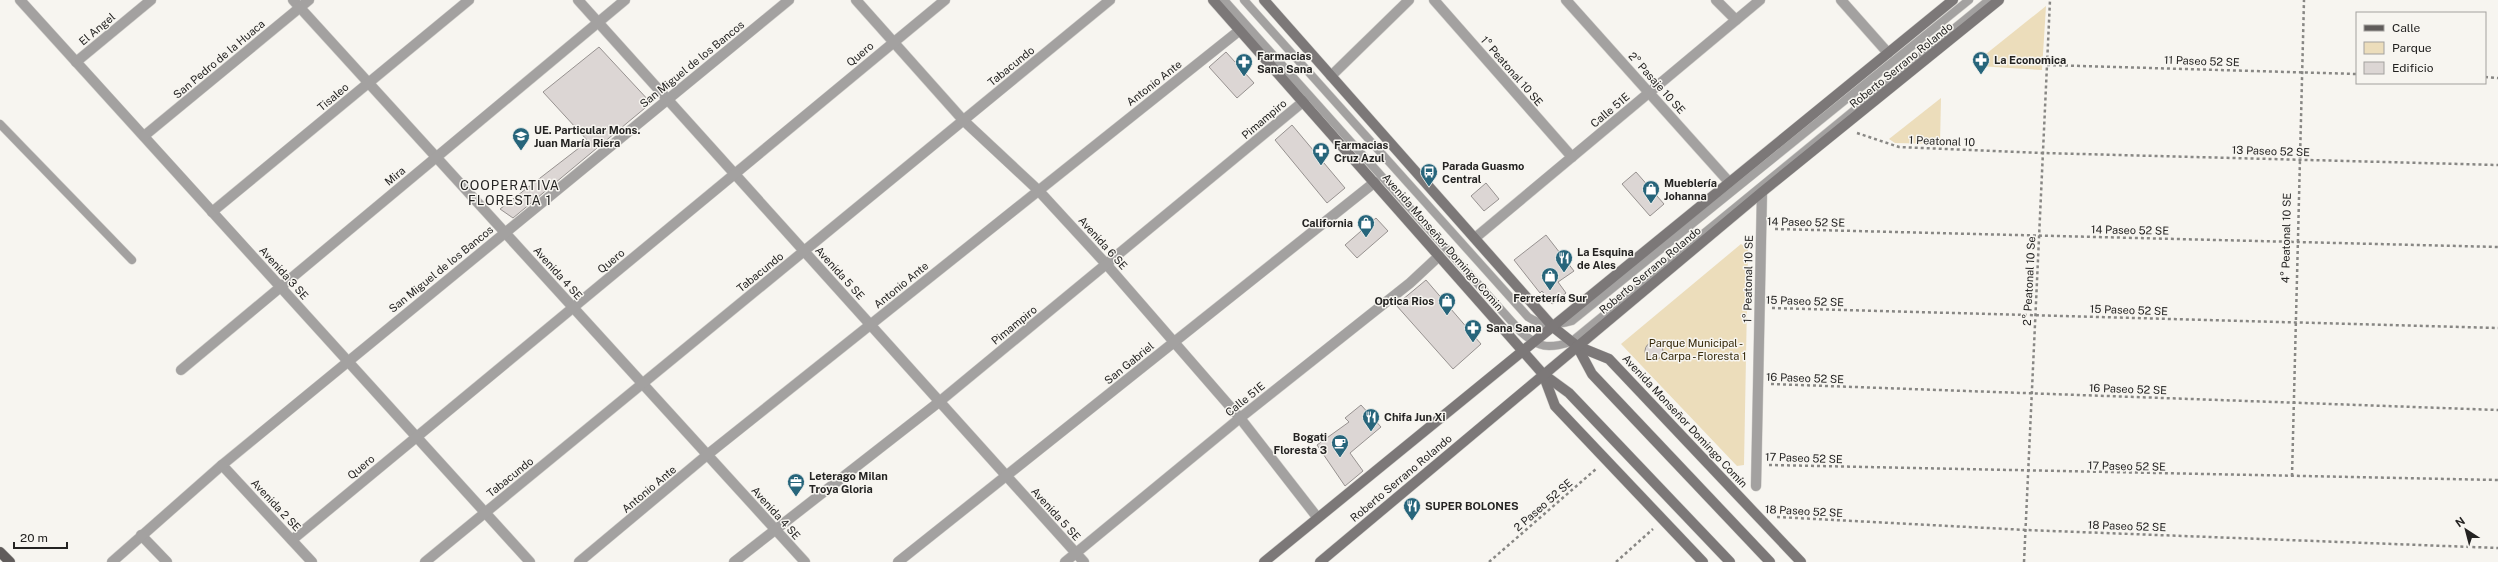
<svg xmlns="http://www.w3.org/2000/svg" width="2498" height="562" font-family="'Public Sans',sans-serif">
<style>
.green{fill:#ecddbb}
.building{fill:#dcd6d4;stroke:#979290}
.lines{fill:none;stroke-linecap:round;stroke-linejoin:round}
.service-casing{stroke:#d1cfcb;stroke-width:9}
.minor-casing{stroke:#d1cfcb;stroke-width:11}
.secondary-casing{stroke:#d1cfcb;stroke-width:11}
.primary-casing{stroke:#d1cfcb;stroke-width:11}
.path{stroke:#888784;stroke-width:2.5;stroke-dasharray:3 3;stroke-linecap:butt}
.service{stroke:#a3a1a0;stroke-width:8}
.minor{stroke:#a3a1a0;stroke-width:10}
.secondary{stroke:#7c7878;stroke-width:10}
.primary{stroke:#605c5b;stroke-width:10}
.labels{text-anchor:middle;stroke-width:3;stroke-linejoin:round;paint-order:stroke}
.street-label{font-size:11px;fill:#242322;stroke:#f7f5f0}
.poi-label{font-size:11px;font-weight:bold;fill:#242322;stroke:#f7f5f0;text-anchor:start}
.park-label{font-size:11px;fill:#362a0b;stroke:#f7f5f0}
.quarter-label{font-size:13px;letter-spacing:1px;fill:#242322;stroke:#f7f5f0}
</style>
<rect width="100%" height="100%" fill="#f7f5f0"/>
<g class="green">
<path d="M2046,6L2042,70L1978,66L1976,62Z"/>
<path d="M1941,98L1940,144L1895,143L1889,139Z"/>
<path d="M1741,244L1748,250L1744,465L1737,466L1621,344Z"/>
</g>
<g class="building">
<path d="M599,47L651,103L513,218L500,209L588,141L543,92Z"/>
<path d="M1226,52L1254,83L1237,98L1209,67Z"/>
<path d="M1292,125L1345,188L1327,203L1275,140Z"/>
<path d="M1636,172L1664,204L1650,216L1622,184Z"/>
<path d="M1486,183L1499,199L1484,211L1471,196Z"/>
<path d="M1376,218L1388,231L1357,258L1345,245Z"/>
<path d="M1546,235L1574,271L1558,282L1566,293L1552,304L1542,291L1540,293L1514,260Z"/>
<path d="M1426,280L1481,344L1453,369L1396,305Z"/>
<circle cx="1654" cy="351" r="9"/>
<path d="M1361,405L1381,427L1350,453L1363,471L1345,486L1317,445L1349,422L1345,418Z"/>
</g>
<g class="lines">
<g class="service-casing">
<g id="service">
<path d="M1224,0L1521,332C1539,348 1548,349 1571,342L1989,0"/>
<path d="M1244,0L1528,317C1544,327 1553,326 1572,321L1969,0"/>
<path d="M0,124L132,260"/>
</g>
</g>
<g class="minor-casing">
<g id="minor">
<path d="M20,0L530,562"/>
<path d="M293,0L805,562"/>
<path d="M578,0L1084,562"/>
<path d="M856,0L963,120L1038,190L1107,265L1240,418L1317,517"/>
<path d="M1434,0L1572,157"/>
<path d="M1566,0L1729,182"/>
<path d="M1716,0L1736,20"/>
<path d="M1841,0L1888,53"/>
<path d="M76,62L151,0"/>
<path d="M1331,76L1409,0"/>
<path d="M144,136L309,0"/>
<path d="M212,212L469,0"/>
<path d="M1475,238L1760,0"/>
<path d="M181,370L625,0"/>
<path d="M222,465L312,562"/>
<path d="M1756,486L1762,192"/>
<path d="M141,535L167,562"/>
<path d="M292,540L945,0"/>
<path d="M112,562L222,465L789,0"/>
<path d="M425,562L1110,0"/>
<path d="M579,562L707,455L1240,30"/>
<path d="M734,562L939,402L1304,101"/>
<path d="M898,562L1375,182"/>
<path d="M1065,562L1240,418L1410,283L1439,256"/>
</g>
</g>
<g class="secondary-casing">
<g id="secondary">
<path d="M1213,0L1543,374L1569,393L1730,562"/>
<path d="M1264,0L1553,327L1577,346L1609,359L1801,562"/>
<path d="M1577,346L1592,374L1770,562"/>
<path d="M1543,374L1555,406L1703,562"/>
<path d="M1264,562L1953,0"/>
<path d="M1320,562L1762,192L1999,0"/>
</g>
</g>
<g class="primary-casing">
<path id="primary" d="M0,552L10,562"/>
</g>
<g class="path">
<path d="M2047,65L2357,74"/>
<path d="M2485,77L2498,78"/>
<path d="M1857,133L1899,147L2043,153L2498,165"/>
<path d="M1775,229L2498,247"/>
<path d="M1772,308L2498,328"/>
<path d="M1771,384L2498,410"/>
<path d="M1769,465L2498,480"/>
<path d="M2292,476L2304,0"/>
<path d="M1777,517L2026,530L2498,548"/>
<path d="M1489,562L1596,469"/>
<path d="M1616,562L1653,529"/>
<path d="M2024,562L2050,0"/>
</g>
<use href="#service" class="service"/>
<use href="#minor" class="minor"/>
<use href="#secondary" class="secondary"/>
<use href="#primary" class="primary"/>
</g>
<defs>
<g id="pharmacy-pin" transform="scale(0.9)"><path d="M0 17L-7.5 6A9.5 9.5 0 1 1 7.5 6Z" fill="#27657b" stroke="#f7f5f0"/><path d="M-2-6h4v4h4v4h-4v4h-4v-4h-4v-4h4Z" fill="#fff"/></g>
<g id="school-pin" transform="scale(0.9)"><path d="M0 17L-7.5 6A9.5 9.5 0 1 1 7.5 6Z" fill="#27657b" stroke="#f7f5f0"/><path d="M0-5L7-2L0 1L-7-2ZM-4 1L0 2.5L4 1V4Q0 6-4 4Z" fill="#fff"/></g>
<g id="bus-pin" transform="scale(0.9)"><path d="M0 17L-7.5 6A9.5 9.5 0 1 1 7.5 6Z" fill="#27657b" stroke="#f7f5f0"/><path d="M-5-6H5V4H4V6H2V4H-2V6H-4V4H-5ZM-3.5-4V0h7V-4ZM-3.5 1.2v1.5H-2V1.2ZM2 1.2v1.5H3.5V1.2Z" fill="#fff"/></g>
<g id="shop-pin" transform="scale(0.9)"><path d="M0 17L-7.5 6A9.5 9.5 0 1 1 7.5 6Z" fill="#27657b" stroke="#f7f5f0"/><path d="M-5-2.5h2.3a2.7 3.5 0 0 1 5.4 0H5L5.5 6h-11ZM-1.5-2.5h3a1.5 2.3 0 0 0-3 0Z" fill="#fff"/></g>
<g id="restaurant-pin" transform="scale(0.9)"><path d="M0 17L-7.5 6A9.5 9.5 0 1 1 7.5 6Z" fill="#27657b" stroke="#f7f5f0"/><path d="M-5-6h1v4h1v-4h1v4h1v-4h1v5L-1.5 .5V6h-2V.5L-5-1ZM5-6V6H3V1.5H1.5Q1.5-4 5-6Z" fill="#fff"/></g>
<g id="cafe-pin" transform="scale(0.9)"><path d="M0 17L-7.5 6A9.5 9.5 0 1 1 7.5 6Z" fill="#27657b" stroke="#f7f5f0"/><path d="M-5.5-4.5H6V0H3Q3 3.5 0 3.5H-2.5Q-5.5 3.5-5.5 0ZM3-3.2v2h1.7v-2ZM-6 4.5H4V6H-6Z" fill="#fff"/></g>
<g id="office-pin" transform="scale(0.9)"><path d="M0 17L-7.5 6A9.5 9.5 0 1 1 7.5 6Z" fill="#27657b" stroke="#f7f5f0"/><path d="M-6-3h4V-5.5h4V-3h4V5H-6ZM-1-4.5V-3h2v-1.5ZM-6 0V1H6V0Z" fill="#fff"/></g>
</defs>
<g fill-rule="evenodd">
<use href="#pharmacy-pin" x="1981" y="60"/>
<use href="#pharmacy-pin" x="1244" y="62"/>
<use href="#school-pin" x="521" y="136"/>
<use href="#pharmacy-pin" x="1321" y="151"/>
<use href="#bus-pin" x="1429" y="172"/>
<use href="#shop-pin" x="1651" y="189"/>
<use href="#shop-pin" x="1366" y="223"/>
<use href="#restaurant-pin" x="1564" y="258"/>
<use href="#shop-pin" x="1550" y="276"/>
<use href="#shop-pin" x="1447" y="301"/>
<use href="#pharmacy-pin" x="1473" y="328"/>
<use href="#restaurant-pin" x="1371" y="417"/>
<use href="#cafe-pin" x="1340" y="443"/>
<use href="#office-pin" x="796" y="482"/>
<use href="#restaurant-pin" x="1412" y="506"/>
</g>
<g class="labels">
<g class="street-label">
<text transform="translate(97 29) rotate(-40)" y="4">El Angel</text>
<text transform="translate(860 54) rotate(-40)" y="4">Quero</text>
<text transform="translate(219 59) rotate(-40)" y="4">San Pedro de la Huaca</text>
<text transform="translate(2202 61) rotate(2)" y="4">11 Paseo 52 SE</text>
<text transform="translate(692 64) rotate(-39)" y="4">San Miguel de los Bancos</text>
<text transform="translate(1901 65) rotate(-39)" y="4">Roberto Serrano Rolando</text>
<text transform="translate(1011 66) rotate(-39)" y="4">Tabacundo</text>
<text transform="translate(1512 71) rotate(49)" y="4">1° Peatonal 10 SE</text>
<text transform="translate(1154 83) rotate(-38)" y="4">Antonio Ante</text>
<text transform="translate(1657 83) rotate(48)" y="4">2° Pasaje 10 SE</text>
<text transform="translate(333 97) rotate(-40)" y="4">Tisaleo</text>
<text transform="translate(1610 110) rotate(-40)" y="4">Calle 51E</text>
<text transform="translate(1264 119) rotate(-40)" y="4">Pimampiro</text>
<text transform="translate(1942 141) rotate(2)" y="4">1 Peatonal 10</text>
<text transform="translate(2271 151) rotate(2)" y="4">13 Paseo 52 SE</text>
<text transform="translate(395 176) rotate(-40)" y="4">Mira</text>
<text transform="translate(1806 222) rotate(1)" y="4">14 Paseo 52 SE</text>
<text transform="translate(2130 230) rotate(1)" y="4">14 Paseo 52 SE</text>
<text transform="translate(2286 238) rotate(-89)" y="4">4° Peatonal 10 SE</text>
<text transform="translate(1443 242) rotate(49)" y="4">Avenida Monseñor Domingo Comin</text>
<text transform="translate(1103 243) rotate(48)" y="4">Avenida 6 SE</text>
<text transform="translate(611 261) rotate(-40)" y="4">Quero</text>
<text transform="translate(441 269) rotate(-39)" y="4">San Miguel de los Bancos</text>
<text transform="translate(1650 270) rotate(-40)" y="4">Roberto Serrano Rolando</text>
<text transform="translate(760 272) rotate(-39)" y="4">Tabacundo</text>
<text transform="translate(284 273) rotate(48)" y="4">Avenida 3 SE</text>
<text transform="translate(558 273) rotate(48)" y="4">Avenida 4 SE</text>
<text transform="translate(840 273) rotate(48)" y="4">Avenida 5 SE</text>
<text transform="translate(1748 279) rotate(-89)" y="4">1° Peatonal 10 SE</text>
<text transform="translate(2029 281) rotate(-87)" y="4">2° Peatonal 10 Se</text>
<text transform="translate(901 285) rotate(-39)" y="4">Antonio Ante</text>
<text transform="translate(1805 301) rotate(2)" y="4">15 Paseo 52 SE</text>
<text transform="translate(2129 310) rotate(2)" y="4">15 Paseo 52 SE</text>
<text transform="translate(1014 325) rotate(-39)" y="4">Pimampiro</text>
<text transform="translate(1129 363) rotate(-39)" y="4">San Gabriel</text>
<text transform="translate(1805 378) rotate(2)" y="4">16 Paseo 52 SE</text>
<text transform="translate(2128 389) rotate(2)" y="4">16 Paseo 52 SE</text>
<text transform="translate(1245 399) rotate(-39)" y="4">Calle 51E</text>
<text transform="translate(1685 421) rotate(47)" y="4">Avenida Monseñor Domingo Comín</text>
<text transform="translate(1804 458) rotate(2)" y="4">17 Paseo 52 SE</text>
<text transform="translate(2127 466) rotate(1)" y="4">17 Paseo 52 SE</text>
<text transform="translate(361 467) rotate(-40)" y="4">Quero</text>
<text transform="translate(510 477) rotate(-39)" y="4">Tabacundo</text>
<text transform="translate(1401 478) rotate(-40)" y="4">Roberto Serrano Rolando</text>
<text transform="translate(649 489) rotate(-40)" y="4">Antonio Ante</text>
<text transform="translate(276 505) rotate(47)" y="4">Avenida 2 SE</text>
<text transform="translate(1543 505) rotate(-41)" y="4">2 Paseo 52 SE</text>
<text transform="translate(1804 511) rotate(3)" y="4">18 Paseo 52 SE</text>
<text transform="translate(776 513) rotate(48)" y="4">Avenida 4 SE</text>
<text transform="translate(1056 514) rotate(48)" y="4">Avenida 5 SE</text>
<text transform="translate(2127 526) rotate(2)" y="4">18 Paseo 52 SE</text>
</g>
<g class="poi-label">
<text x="1257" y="60">Farmacias<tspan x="1257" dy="13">Sana Sana</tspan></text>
<text x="1994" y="64">La Economica</text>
<text x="534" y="134">UE. Particular Mons.<tspan x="534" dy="13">Juan María Riera</tspan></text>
<text x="1334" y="149">Farmacias<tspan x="1334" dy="13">Cruz Azul</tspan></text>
<text x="1442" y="170">Parada Guasmo<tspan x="1442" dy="13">Central</tspan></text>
<text x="1664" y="187">Mueblería<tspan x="1664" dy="13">Johanna</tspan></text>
<text x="1353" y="227" text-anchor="end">California</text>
<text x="1577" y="256">La Esquina<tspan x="1577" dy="13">de Ales</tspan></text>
<text x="1550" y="302" text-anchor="middle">Ferretería Sur</text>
<text x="1434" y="305" text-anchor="end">Optica Rios</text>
<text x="1486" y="332">Sana Sana</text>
<text x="1384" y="421">Chifa Jun Xi</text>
<text x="1327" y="441" text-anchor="end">Bogati<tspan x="1327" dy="13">Floresta 3</tspan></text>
<text x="809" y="480">Leterago Milan<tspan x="809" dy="13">Troya Gloria</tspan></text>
<text x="1425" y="510">SUPER BOLONES</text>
</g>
<g class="park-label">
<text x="1696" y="347">Parque Municipal -<tspan x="1696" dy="13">La Carpa - Floresta 1</tspan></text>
</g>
<g class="quarter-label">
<text x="510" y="190">COOPERATIVA<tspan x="510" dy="15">FLORESTA 1</tspan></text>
</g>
</g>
<rect x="2356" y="12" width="130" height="72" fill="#f7f5f0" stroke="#a3a19e"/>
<rect x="2364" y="25" width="20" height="6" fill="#605c5b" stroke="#a3a19e"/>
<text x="2392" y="32" font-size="12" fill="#242322">Calle</text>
<rect x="2364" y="42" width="20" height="12" fill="#ecddbb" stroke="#a3a19e"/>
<text x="2392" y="52" font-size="12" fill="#242322">Parque</text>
<rect x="2364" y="62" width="20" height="12" fill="#dcd6d4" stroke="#a3a19e"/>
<text x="2392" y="72" font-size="12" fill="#242322">Edificio</text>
<g transform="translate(2466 530) rotate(324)" stroke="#f7f5f0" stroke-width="3" paint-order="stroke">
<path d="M0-3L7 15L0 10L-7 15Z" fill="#242322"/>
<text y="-6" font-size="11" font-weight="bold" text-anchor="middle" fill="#242322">N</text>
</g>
<path d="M14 542v6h53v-6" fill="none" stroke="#242322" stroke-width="2"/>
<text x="20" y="542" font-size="12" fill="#242322" stroke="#f7f5f0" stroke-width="3" paint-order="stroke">20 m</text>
</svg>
